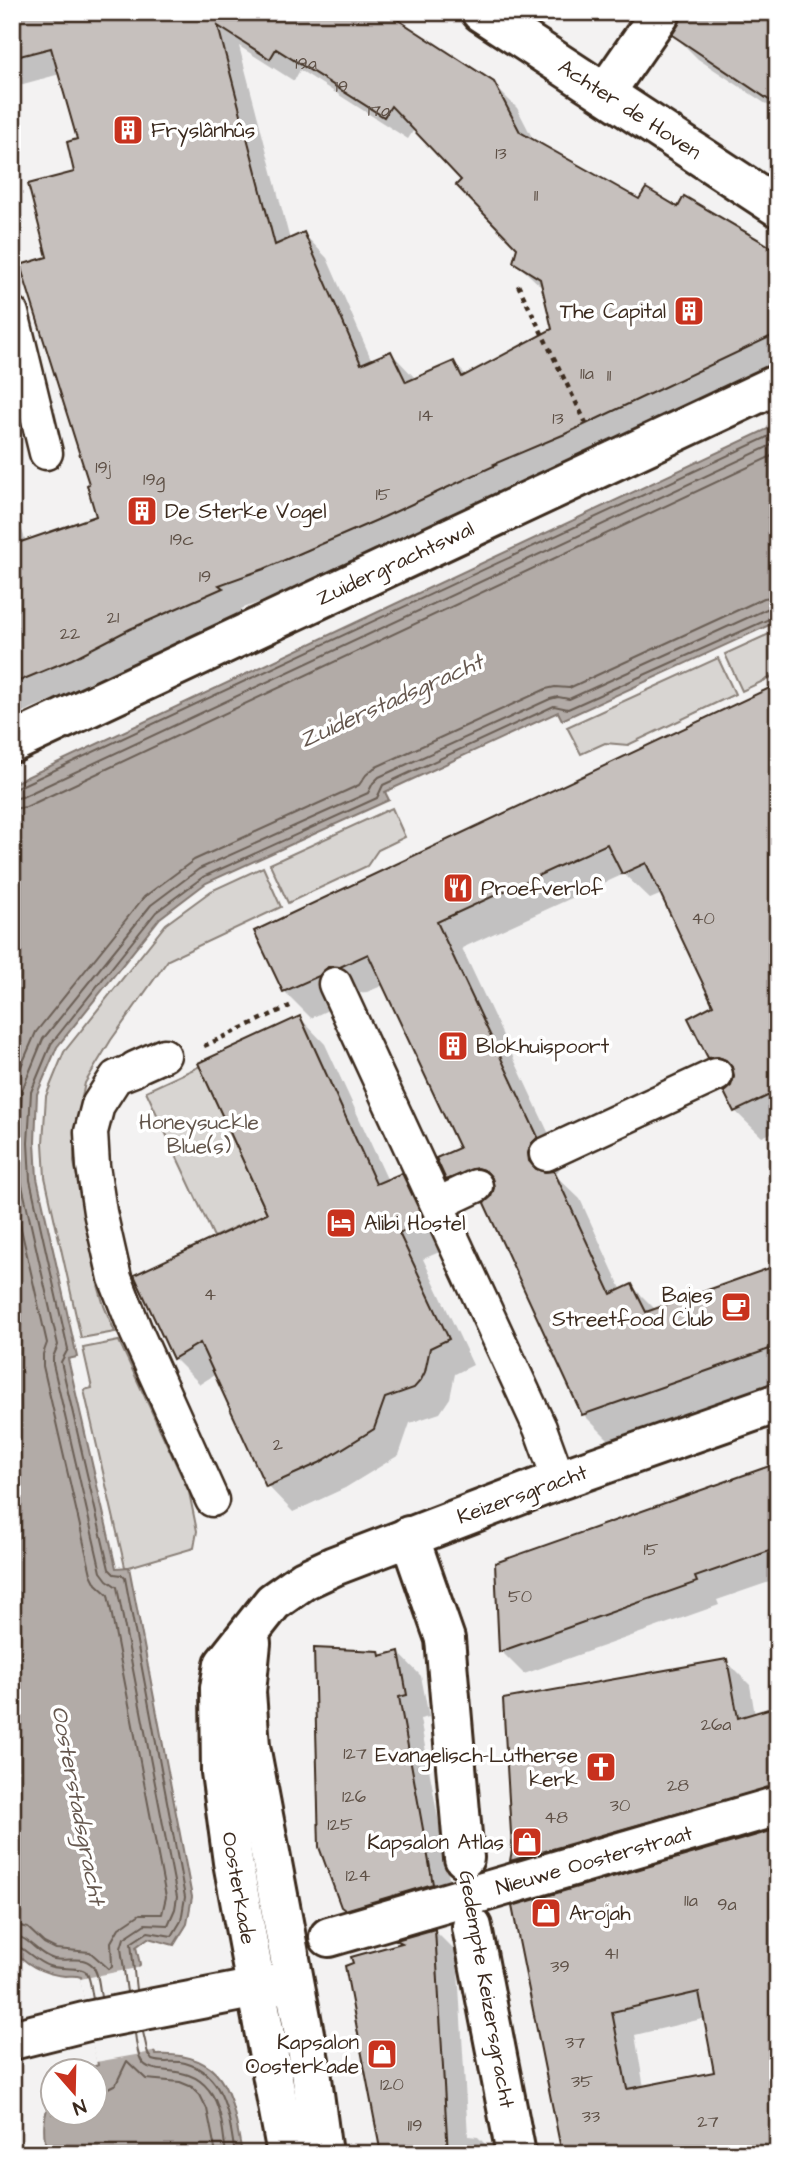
<svg xmlns="http://www.w3.org/2000/svg" width="790" height="2166" font-family="'Architects Daughter',sans-serif">
<style>
.green{fill:#d8d5d2;stroke:#8a8078;stroke-width:2}
.water{fill:#b2aba7;stroke:#827770;stroke-width:2}
.pier{fill:#f3f2f2}
.shadow{fill:#0003;fill-rule:evenodd}
.lines{fill:none;stroke-linecap:round;stroke-linejoin:round}
.shore{stroke:#6b5e55;stroke-width:2}
.building{fill:#c6c0bd;stroke:#3b2a1e;stroke-width:2;fill-rule:evenodd}
.service-casing{stroke:#3b2a1e;stroke-width:37}
.pedestrian-casing{stroke:#3b2a1e;stroke-width:44}
.minor-casing{stroke:#3b2a1e;stroke-width:44}
.tertiary-casing{stroke:#3b2a1e;stroke-width:44}
.secondary-casing{stroke:#3b2a1e;stroke-width:44}
.path{stroke:#3b2a1e;stroke-width:4.5;stroke-dasharray:5 5;stroke-linecap:butt}
.service{stroke:#fff;stroke-width:32}
.pedestrian{stroke:#fff;stroke-width:38}
.minor{stroke:#fff;stroke-width:38}
.tertiary{stroke:#fff;stroke-width:38}
.secondary{stroke:#fff;stroke-width:38}
.labels{text-anchor:middle;stroke-width:7;stroke-linejoin:round;paint-order:stroke}
.number-label{font-size:18px;fill:#5e5046}
.street-label{font-size:21px;fill:#3b2a1e;stroke:#fff}
.poi-label{font-size:21px;fill:#3b2a1e;stroke:#fff;text-anchor:start}
.park-label{font-size:21px;fill:#62554b;stroke:#fff}
.water-label{font-size:23px;font-style:italic;fill:#65574e;stroke:#fff}
</style>
<rect width="100%" height="100%" fill="#f3f2f2"/>
<filter id="ink" filterUnits="userSpaceOnUse"><feTurbulence type="fractalNoise" baseFrequency=".0143" numOctaves="2"/><feDisplacementMap in="SourceGraphic" scale="14" xChannelSelector="R" yChannelSelector="G"/><feConvolveMatrix kernelMatrix="1 2 1 2 8 2 1 2 1" color-interpolation-filters="sRGB"/></filter>
<g filter="url(#ink)">
<g class="green">
<path d="M778,630V674L742,691L725,654Z"/>
<path d="M718,658L735,694L628,745L605,743L581,754L567,727Z"/>
<path d="M392,808L405,837L378,850L367,866L288,903L270,864Z"/>
<path d="M263,867L281,907L168,960L111,1040L85,1083L74,1135V1162L98,1285L104,1306L115,1332L81,1338L45,1177L43,1143L46,1096L64,1052L166,924L211,891Z"/>
<path d="M200,1066L275,1231L255,1218L214,1237L146,1091Z"/>
<path d="M119,1341L189,1492L197,1531L194,1548L129,1567H125L84,1390L92,1388L83,1348Z"/>
</g>
<path class="water" d="M778,424V621L562,720L558,712L385,792L389,800L206,883L160,918L57,1047L37,1094L35,1142L37,1178L77,1357L68,1359L116,1568L129,1567L192,1897L187,1924L174,1945L148,1938L136,1947L140,1964L139,1968L154,2052L156,2055C228,2051 232,2098 242,2154H47C43,2134 42,2115 52,2097V2114H94V2072L82,2071L98,2065L81,1977C76,1975 71,1976 65,1976C42,1974 25,1965 12,1947V784Z"/>
<path class="pier" d="M142,1967L158,2051L96,2062L80,1979Z"/>
<g class="shadow">
<path d="M12,12H383L493,84L517,108L535,143L640,201L678,209L778,254V367L408,540L287,592L241,609L244,612L154,652L95,682L13,716L12,501L26,542L98,518L49,258L76,173L79,141L60,74L12,87ZM239,46L294,81L300,70L408,139L415,128L464,180L519,248L515,262L544,289L554,330L467,376L454,363L416,379L391,353L372,361L327,258L304,234L290,240Z"/>
<path d="M625,12H778V112L698,59L674,35L684,15L676,17L660,35Z"/>
<path d="M778,683V1134L776,1131L762,1137L735,1111L732,1087L734,1082L709,1057L716,1006L662,894L650,899L624,874L462,948L563,1164L555,1175L580,1199L622,1291L632,1286L656,1310L778,1267V1380L610,1441L583,1414L485,1201L474,1205L447,1179L461,1149L384,985L367,992L355,993L345,1002L311,1018L284,991L669,739Z"/>
<path d="M300,1018L325,1044L388,1181L401,1175L427,1200L449,1248L423,1259L473,1365L455,1374L450,1398L440,1413L410,1423L399,1455L345,1488L293,1512L268,1486L216,1374L200,1384L174,1358L269,1214Z"/>
<path d="M778,1465V1579L717,1600L719,1605L524,1674L501,1651Z"/>
<path d="M378,1652L383,1657L399,1653L421,1676L429,1717L420,1719L454,1906L365,1929L342,1906Z"/>
<path d="M726,1661L750,1685L755,1715L778,1708V1813L535,1884L512,1861L514,1850Z"/>
<path d="M778,1831V2154H563L514,1908ZM706,2018L716,2074L644,2088L635,2035Z"/>
<path d="M435,1931L457,1953L468,2136L478,2137L495,2154H383L403,1945L400,1941Z"/>
</g>
<g class="lines">
<g class="shore">
<path d="M12,790L778,432"/>
<path d="M12,799L22,797L778,442"/>
<path d="M12,809L26,807L778,453"/>
<path d="M12,1087L36,1032L144,897L194,860L359,785L366,775L374,768L546,689L555,687L569,688L764,598L778,596"/>
<path d="M12,1189L47,1343L43,1354V1366L91,1574L96,1584L108,1595L166,1897L162,1914H140L119,1928L111,1942L112,1967L109,1969L90,1952L56,1949L44,1943L28,1928L12,1924"/>
<path d="M12,1935C29,1936 37,1955 54,1959C67,1962 82,1955 92,1965C99,1973 99,1987 101,1997"/>
<path d="M12,1944C22,1945 35,1962 49,1966C58,1970 81,1966 86,1972C91,1978 91,1991 93,1999"/>
<path d="M136,1990L131,1943L148,1932L172,1936L181,1921L185,1897L125,1578L122,1575L114,1574L109,1569L61,1362L68,1349L30,1180L28,1143L31,1092L51,1044L156,912L203,877L377,798L383,785L554,706L568,709L778,615"/>
<path d="M127,1992L121,1948L124,1938L145,1924L168,1925L175,1909L177,1897L117,1587L107,1580L101,1572L53,1364V1357L58,1345L21,1181L19,1143L22,1090L43,1039L151,905L199,869L368,793L373,783L379,777L550,699L558,697L569,699L769,608L778,606"/>
<path d="M143,2032L148,2054L152,2060C162,2064 174,2060 185,2063C226,2074 229,2119 235,2154"/>
<path d="M135,2033C136,2042 137,2053 141,2060C151,2079 187,2061 209,2090C222,2106 223,2134 226,2154"/>
<path d="M94,2095L116,2084L127,2061L146,2079L180,2082L192,2087L200,2095L207,2109L216,2154"/>
</g>
</g>
<g class="building">
<path d="M12,12H386L494,82L520,132L639,199L646,188L678,207L684,196L778,251V333L565,434L494,464L496,465L384,517L264,569L219,585L223,588L130,629L72,659L12,684V545L96,516L87,485L89,484L20,265L47,257L28,184L74,172L67,142L77,139L51,48L12,58ZM218,26L270,59L276,49L384,117L391,106L461,180L456,185L517,248L513,262L540,279L552,329L462,377L454,361L406,382L391,351L361,364L304,232L275,245Z"/>
<path d="M683,12H778V106L672,35L679,24Z"/>
<path d="M778,684V1091L734,1112L724,1092L731,1086L734,1077L732,1067L726,1060L718,1057L708,1058L688,1018L713,1005L646,863L622,874L607,844L437,922L538,1137L531,1144L528,1153L529,1161L536,1169L545,1172L554,1171L611,1294L632,1284L646,1312L778,1265V1346L582,1415L484,1203L491,1197L494,1188L492,1178L486,1171L477,1168L446,1180L436,1158L459,1148L368,954L340,967H328L319,976L283,992L254,931Z"/>
<path d="M300,1016L376,1184L402,1173L425,1222L399,1233L449,1339L430,1348L425,1372L421,1380L414,1388L385,1398L374,1429L319,1463L266,1487L200,1343L173,1359L134,1275L267,1213L198,1063Z"/>
<path d="M778,1463V1548L695,1577L697,1582L499,1652L495,1563Z"/>
<path d="M314,1648L379,1651L380,1656L399,1651L407,1695L399,1697L433,1884L345,1910L341,1907L319,1847Z"/>
<path d="M727,1659L738,1718L778,1706V1785L510,1861L512,1850L503,1699Z"/>
<path d="M778,1829V2154H562L512,1906ZM699,1992L714,2072L627,2089L612,2012Z"/>
<path d="M435,1929L448,2154H381L345,1966L353,1963L351,1957L402,1943L396,1940Z"/>
</g>
<g class="lines">
<g class="service-casing">
<g id="service">
<path d="M12,313L46,453"/>
<path d="M335,984L540,1428L559,1480"/>
<path d="M135,1068L164,1055"/>
<path d="M134,1070L116,1077L98,1105L91,1132L93,1166L100,1212L115,1278L135,1329L212,1500"/>
<path d="M546,1154L716,1075"/>
<path d="M438,1204L476,1186"/>
</g>
</g>
<g class="pedestrian-casing">
<path id="pedestrian" d="M329,1937L778,1806"/>
</g>
<g class="minor-casing">
<g id="minor">
<path d="M481,12L778,207"/>
<path d="M605,93L661,12"/>
<path d="M12,743L778,384"/>
<path d="M409,1536L445,1639L464,1858"/>
<path d="M472,1927L516,2154"/>
</g>
</g>
<g class="tertiary-casing">
<path id="tertiary" d="M12,2040L88,2021L288,1982"/>
</g>
<g class="secondary-casing">
<g id="secondary">
<path d="M251,1643L246,1692L250,1746L311,2071L322,2154"/>
<path d="M287,2154L233,1862L221,1772L220,1688L224,1664L273,1602L304,1580L334,1566L559,1480L778,1403"/>
</g>
</g>
<g class="path">
<path d="M518,285L586,423"/>
<path d="M204,1046L292,1005"/>
</g>
<use href="#service" class="service"/>
<use href="#pedestrian" class="pedestrian"/>
<use href="#minor" class="minor"/>
<use href="#tertiary" class="tertiary"/>
<use href="#secondary" class="secondary"/>
</g>
</g>
<defs>
<g id="building-square" transform="scale(1.575)"><rect x="-9" y="-9" width="18" height="18" rx="4" fill="#c8321e" stroke="#fff"/><path d="M-4-6H4V6H1V3H-1V6H-4ZM-2.5-4.3h1.7v1.8h-1.7ZM.8-4.3h1.7v1.8H.8ZM-2.5-1h1.7V.8h-1.7ZM.8-1h1.7V.8H.8Z" fill="#fff"/></g>
<g id="restaurant-square" transform="scale(1.575)"><rect x="-9" y="-9" width="18" height="18" rx="4" fill="#c8321e" stroke="#fff"/><path d="M-5-6h1v4h1v-4h1v4h1v-4h1v5L-1.5 .5V6h-2V.5L-5-1ZM5-6V6H3V1.5H1.5Q1.5-4 5-6Z" fill="#fff"/></g>
<g id="hotel-square" transform="scale(1.575)"><rect x="-9" y="-9" width="18" height="18" rx="4" fill="#c8321e" stroke="#fff"/><path d="M-6-4.5h1.5V1H6V5H4.5V3h-9V5H-6ZM-4 0a1.8 1.8 0 1 1 3.6 0ZM.5 0V-2.5h3Q6-2.5 6 0Z" fill="#fff"/></g>
<g id="cafe-square" transform="scale(1.575)"><rect x="-9" y="-9" width="18" height="18" rx="4" fill="#c8321e" stroke="#fff"/><path d="M-5.5-4.5H6V0H3Q3 3.5 0 3.5H-2.5Q-5.5 3.5-5.5 0ZM3-3.2v2h1.7v-2ZM-6 4.5H4V6H-6Z" fill="#fff"/></g>
<g id="church-square" transform="scale(1.575)"><rect x="-9" y="-9" width="18" height="18" rx="4" fill="#c8321e" stroke="#fff"/><path d="M-1.2-6h2.4v3.5h3.3v2.4h-3.3V6h-2.4V-.1h-3.3v-2.4h3.3Z" fill="#fff"/></g>
<g id="shop-square" transform="scale(1.575)"><rect x="-9" y="-9" width="18" height="18" rx="4" fill="#c8321e" stroke="#fff"/><path d="M-5-2.5h2.3a2.7 3.5 0 0 1 5.4 0H5L5.5 6h-11ZM-1.5-2.5h3a1.5 2.3 0 0 0-3 0Z" fill="#fff"/></g>
</defs>
<g fill-rule="evenodd">
<use href="#building-square" x="128" y="130"/>
<use href="#building-square" x="689" y="311"/>
<use href="#building-square" x="142" y="511"/>
<use href="#restaurant-square" x="458" y="888"/>
<use href="#building-square" x="453" y="1046"/>
<use href="#hotel-square" x="341" y="1223"/>
<use href="#cafe-square" x="736" y="1307"/>
<use href="#church-square" x="601" y="1767"/>
<use href="#shop-square" x="527" y="1842"/>
<use href="#shop-square" x="546" y="1913"/>
<use href="#shop-square" x="382" y="2054"/>
</g>
<g class="labels">
<g class="number-label">
<text x="306" y="69">19a</text>
<text x="342" y="92">19</text>
<text x="379" y="116">17a</text>
<text x="501" y="159">13</text>
<text x="536" y="201">11</text>
<text x="587" y="379">11a</text>
<text x="609" y="381">11</text>
<text x="426" y="421">14</text>
<text x="558" y="424">13</text>
<text x="103" y="473">19j</text>
<text x="154" y="485">19g</text>
<text x="383" y="500">15</text>
<text x="182" y="545">19c</text>
<text x="205" y="582">19</text>
<text x="113" y="623">21</text>
<text x="70" y="639">22</text>
<text x="703" y="924">40</text>
<text x="210" y="1300">4</text>
<text x="278" y="1450">2</text>
<text x="651" y="1555">15</text>
<text x="520" y="1602">50</text>
<text x="716" y="1730">26a</text>
<text x="355" y="1759">127</text>
<text x="678" y="1791">28</text>
<text x="354" y="1802">126</text>
<text x="620" y="1811">30</text>
<text x="556" y="1823">48</text>
<text x="340" y="1830">125</text>
<text x="358" y="1881">124</text>
<text x="691" y="1906">11a</text>
<text x="727" y="1910">9a</text>
<text x="611" y="1959">41</text>
<text x="560" y="1972">39</text>
<text x="575" y="2048">37</text>
<text x="582" y="2087">35</text>
<text x="392" y="2090">120</text>
<text x="591" y="2122">33</text>
<text x="708" y="2127">27</text>
<text x="415" y="2131">119</text>
</g>
<g class="street-label">
<text transform="translate(630 109) rotate(33)" y="7">Achter de Hoven</text>
<text transform="translate(395 563) rotate(-25)" y="7">Zuidergrachtswal</text>
<text transform="translate(522 1494) rotate(-20)" y="7">Keizersgracht</text>
<text transform="translate(594 1860) rotate(-16)" y="7">Nieuwe Oosterstraat</text>
<text transform="translate(239 1888) rotate(80)" y="7">Oosterkade</text>
<text transform="translate(487 1989) rotate(80)" y="7">Gedempte Keizersgracht</text>
</g>
<g class="poi-label">
<text x="151" y="137">Fryslânhûs</text>
<text x="666" y="318" text-anchor="end">The Capital</text>
<text x="165" y="518">De Sterke Vogel</text>
<text x="481" y="895">Proefverlof</text>
<text x="476" y="1053">Blokhuispoort</text>
<text x="364" y="1230">Alibi Hostel</text>
<text x="713" y="1302" text-anchor="end">Bajes<tspan x="713" dy="24">Streetfood Club</tspan></text>
<text x="578" y="1762" text-anchor="end">Evangelisch-Lutherse<tspan x="578" dy="24">kerk</tspan></text>
<text x="504" y="1849" text-anchor="end">Kapsalon Atlas</text>
<text x="569" y="1920">Arojah</text>
<text x="359" y="2049" text-anchor="end">Kapsalon<tspan x="359" dy="24">Oosterkade</tspan></text>
</g>
<g class="park-label">
<text x="199" y="1129">Honeysuckle<tspan x="199" dy="24">Blue(s)</tspan></text>
</g>
<g class="water-label">
<text transform="translate(391 700) rotate(-24)" y="8">Zuiderstadsgracht</text>
<text transform="translate(79 1805) rotate(79)" y="8">Oosterstadsgracht</text>
</g>
</g>
<rect width="790" height="2166" fill="none" stroke="#fff" stroke-width="42"/>
<rect x="21" y="21" width="748" height="2124" fill="none" stroke="#3b2a1e" stroke-width="2.5" filter="url(#ink)"/>
<g transform="translate(74 2092) rotate(160)"><circle r="33" fill="#ffffff" stroke="#b1aaa5" stroke-width="2"/>
<path d="M0-5L12 26L0 18L-12 26Z" fill="#c8321e"/>
<text y="-10" font-size="19" font-weight="bold" text-anchor="middle" fill="#3b2a1e">N</text>
</g>
</svg>
